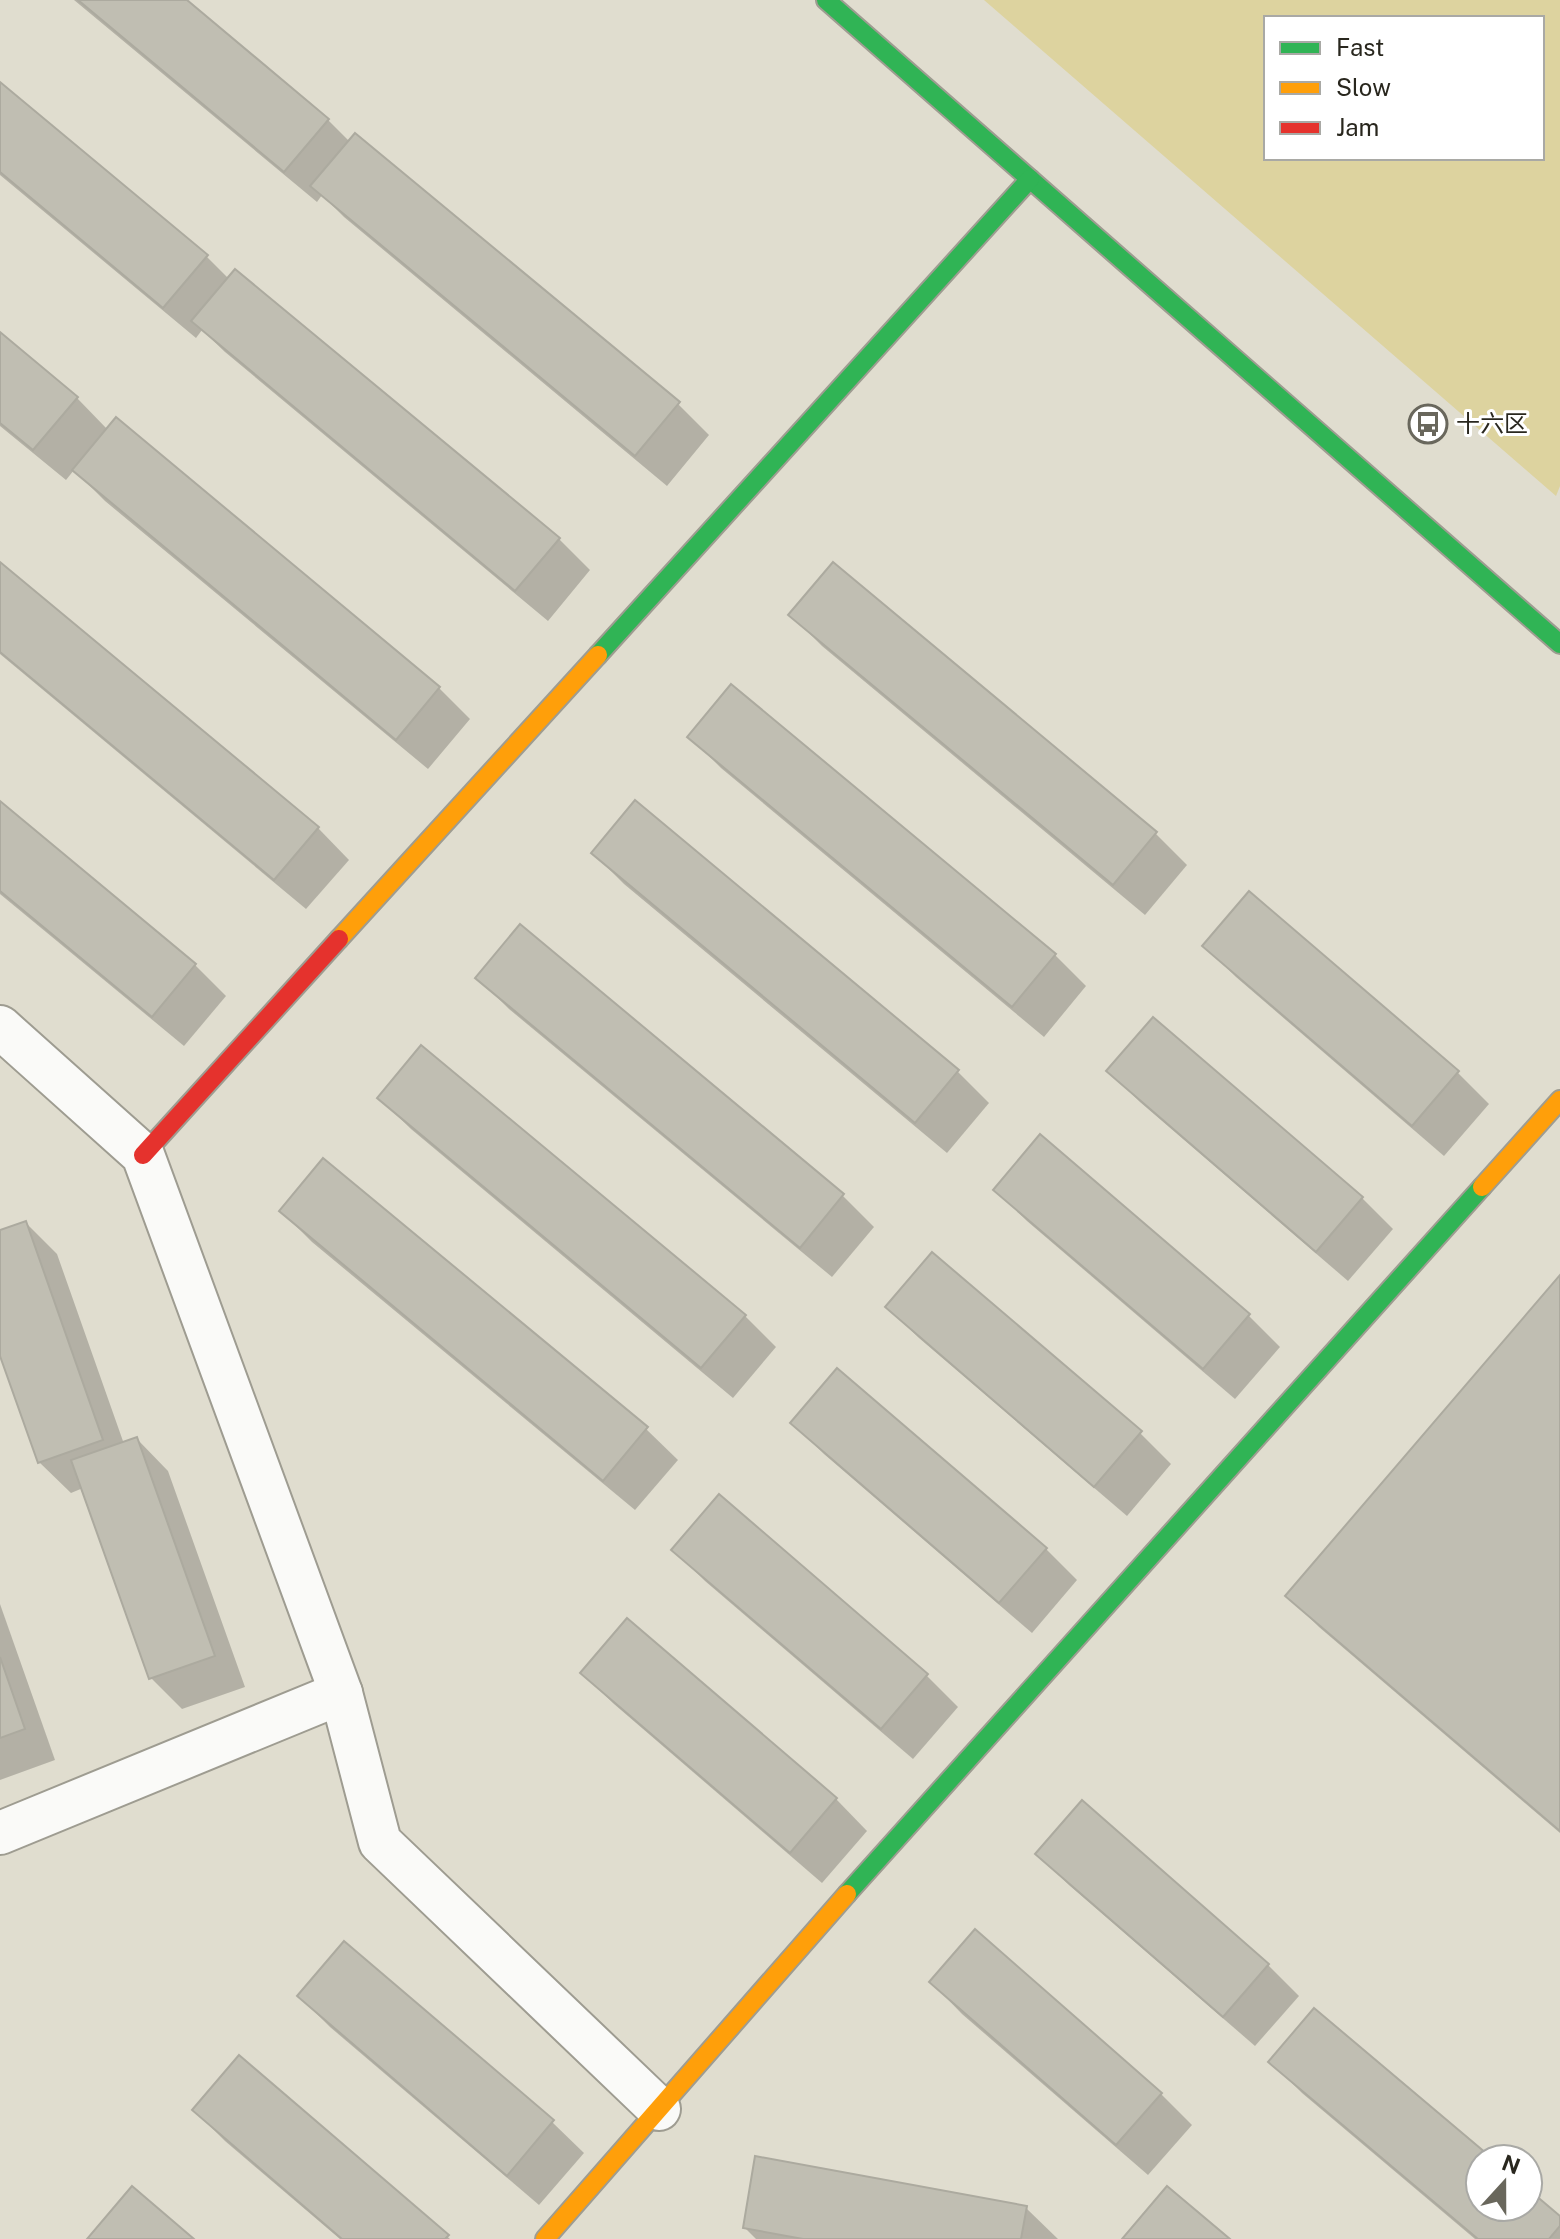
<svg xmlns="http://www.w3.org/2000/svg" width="1560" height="2239" font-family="'Public Sans','Noto Sans SC',sans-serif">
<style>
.green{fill:#ddd39f;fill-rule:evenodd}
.shadow{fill:#0003}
.building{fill:#c0beb2;stroke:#acaa9f;stroke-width:2}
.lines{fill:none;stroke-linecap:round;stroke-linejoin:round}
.street-casing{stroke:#9e9c91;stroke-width:46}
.fast-casing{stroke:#9e9c91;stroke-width:22}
.slow-casing{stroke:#9e9c91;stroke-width:22}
.jam-casing{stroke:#9e9c91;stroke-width:22}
.street{stroke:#fafaf8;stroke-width:42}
.fast{stroke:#30b455;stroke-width:18}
.slow{stroke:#ff9f0a;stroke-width:18}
.jam{stroke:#e5322d;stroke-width:18}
.labels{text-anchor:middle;stroke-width:6;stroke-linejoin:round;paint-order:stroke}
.poi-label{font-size:24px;fill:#29271e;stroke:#fff;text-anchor:start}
</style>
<rect width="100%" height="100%" fill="#e0ddcf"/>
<path class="green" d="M984,0H1560V486L1556,496ZM1266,18H1542V158H1266Z"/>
<g class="shadow">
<path d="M74,0H183L328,120L350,142L678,404L709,435L667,486L344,217L322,195L317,202Z"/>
<path d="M0,85L207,257L229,279L559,539L590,570L548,621L225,352L202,330L196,338L0,175Z"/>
<path d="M0,335L77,398L108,430L439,688L470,719L428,769L105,501L74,470L66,480L0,426Z"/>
<path d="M0,564L318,828L349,860L306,909L0,654Z"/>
<path d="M833,565L1156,834L1187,865L1145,915L822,646L791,615Z"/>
<path d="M690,737L1055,955L1086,986L1044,1037L721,768Z"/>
<path d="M0,803L195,965L226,996L184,1046L0,894Z"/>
<path d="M635,803L958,1072L989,1103L947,1153L624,884L593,853Z"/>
<path d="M1250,894L1458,1073L1489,1104L1444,1156L1236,977L1205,946Z"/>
<path d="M520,927L843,1196L874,1227L832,1277L509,1009L478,978Z"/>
<path d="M1109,1071L1362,1198L1393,1229L1348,1281L1140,1102Z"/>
<path d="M379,1098L745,1316L776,1347L733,1398L411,1129Z"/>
<path d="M1040,1137L1249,1316L1280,1347L1235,1399L1027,1221L996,1190Z"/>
<path d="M281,1211L646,1429L678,1460L635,1510L312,1242Z"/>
<path d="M26,1223L57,1254L124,1444L137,1439L168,1471L245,1687L182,1709L151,1678L83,1488L71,1493L39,1462L0,1350V1232Z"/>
<path d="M1560,1278V1833L1319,1627L1288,1596Z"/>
<path d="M887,1307L1140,1433L1171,1464L1127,1516L919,1338Z"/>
<path d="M793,1423L1046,1549L1077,1580L1032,1633L824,1454Z"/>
<path d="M719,1497L927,1676L958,1707L913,1759L705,1581L674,1550Z"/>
<path d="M0,1604L55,1760L0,1780Z"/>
<path d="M582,1673L836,1799L867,1831L822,1883L614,1704Z"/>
<path d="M1083,1803L1268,1965L1299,1996L1255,2046L1069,1885L1038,1854Z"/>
<path d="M975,1932L1161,2094L1192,2125L1148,2175L962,2014L931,1982Z"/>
<path d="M344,1944L552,2122L584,2153L539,2205L330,2027L299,1996Z"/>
<path d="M239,2058L450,2239H340L225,2141L194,2110Z"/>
<path d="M1271,2062L1490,2159H1480V2207H1528V2191L1560,2218V2239H1475L1302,2093Z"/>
<path d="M1026,2208L1058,2239H756L745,2228Z"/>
</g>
<g class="building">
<path d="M78,0H187L329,119L284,172Z"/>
<path d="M0,82L208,255L163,308L0,172Z"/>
<path d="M355,133L680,402L635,456L310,186Z"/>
<path d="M235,269L560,538L515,591L191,321Z"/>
<path d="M0,332L78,397L33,450L0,423Z"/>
<path d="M116,417L440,687L396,740L72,470Z"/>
<path d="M0,562L319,827L274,880L0,652Z"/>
<path d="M833,562L1157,832L1113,885L788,615Z"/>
<path d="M731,684L1056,954L1012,1007L687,737Z"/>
<path d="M635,800L959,1070L915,1123L591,853Z"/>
<path d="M0,801L196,964L152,1017L0,891Z"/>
<path d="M1249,891L1459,1071L1412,1126L1202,946Z"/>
<path d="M520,924L844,1194L800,1248L475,978Z"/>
<path d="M1153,1017L1363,1197L1316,1252L1106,1071Z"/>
<path d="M421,1045L746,1315L701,1368L377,1098Z"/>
<path d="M1040,1134L1250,1314L1203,1369L993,1190Z"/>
<path d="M323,1158L648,1427L603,1481L279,1211Z"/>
<path d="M26,1221L103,1440L38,1463L0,1356V1230Z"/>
<path d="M932,1252L1142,1431L1094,1487L885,1307Z"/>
<path d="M1560,1275V1831L1285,1596Z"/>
<path d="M837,1368L1047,1548L999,1603L790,1423Z"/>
<path d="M137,1437L215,1656L149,1679L71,1460Z"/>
<path d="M719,1494L928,1674L881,1729L671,1550Z"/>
<path d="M627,1618L837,1798L790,1853L580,1673Z"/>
<path d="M0,1657L25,1729L0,1738Z"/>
<path d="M1082,1800L1269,1964L1223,2017L1035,1854Z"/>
<path d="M975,1929L1162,2093L1116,2145L929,1982Z"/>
<path d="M344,1941L554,2120L507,2176L297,1996Z"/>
<path d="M1314,2008L1493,2159H1480V2207H1528V2189L1560,2216V2226L1549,2239H1478L1268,2062Z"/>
<path d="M239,2055L449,2235L445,2239H342L192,2110Z"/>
<path d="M755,2156L1027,2206L1021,2239H803L743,2228Z"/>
<path d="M132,2186L194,2239H87Z"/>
<path d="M1167,2186L1230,2239H1122Z"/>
</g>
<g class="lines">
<g class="street-casing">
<g id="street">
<path d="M0,1027L143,1155L341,1693L380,1842L659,2109"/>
<path d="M0,1833L341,1693"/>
</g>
</g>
<g class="fast-casing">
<g id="fast">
<path d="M826,0L1560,644"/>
<path d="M598,655L1030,179"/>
<path d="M847,1894L1482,1187"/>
</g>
</g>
<g class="slow-casing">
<g id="slow">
<path d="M339,939L598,655"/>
<path d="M1482,1187L1560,1100"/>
<path d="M545,2239L847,1894"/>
</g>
</g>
<g class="jam-casing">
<path id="jam" d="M143,1155L339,939"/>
</g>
<use href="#street" class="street"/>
<use href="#fast" class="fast"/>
<use href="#slow" class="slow"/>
<use href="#jam" class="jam"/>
</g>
<defs>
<g id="bus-ring" transform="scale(2)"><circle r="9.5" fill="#fff" stroke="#69675c" stroke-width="1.5"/><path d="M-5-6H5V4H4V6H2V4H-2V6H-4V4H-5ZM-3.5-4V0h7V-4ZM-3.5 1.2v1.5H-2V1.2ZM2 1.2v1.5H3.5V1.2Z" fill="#69675c"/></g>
</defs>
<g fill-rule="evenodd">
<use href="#bus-ring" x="1428" y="424"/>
</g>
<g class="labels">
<g class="poi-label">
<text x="1456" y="432">十六区</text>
</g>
</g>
<rect x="1264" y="16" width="280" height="144" fill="#ffffff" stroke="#a9a9a5" stroke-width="2"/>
<rect x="1280" y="42" width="40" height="12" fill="#30b455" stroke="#a9a9a5" stroke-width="2"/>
<text x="1336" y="56" font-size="24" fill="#29271e">Fast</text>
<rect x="1280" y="82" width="40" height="12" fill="#ff9f0a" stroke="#a9a9a5" stroke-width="2"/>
<text x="1336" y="96" font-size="24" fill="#29271e">Slow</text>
<rect x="1280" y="122" width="40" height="12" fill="#e5322d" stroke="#a9a9a5" stroke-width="2"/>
<text x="1336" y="136" font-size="24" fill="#29271e">Jam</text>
<g transform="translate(1504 2183) rotate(21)"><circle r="38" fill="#ffffff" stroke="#a9a9a5" stroke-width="2"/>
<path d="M0-6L14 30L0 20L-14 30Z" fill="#69675c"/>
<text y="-12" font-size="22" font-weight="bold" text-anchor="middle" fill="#29271e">N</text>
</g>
</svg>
